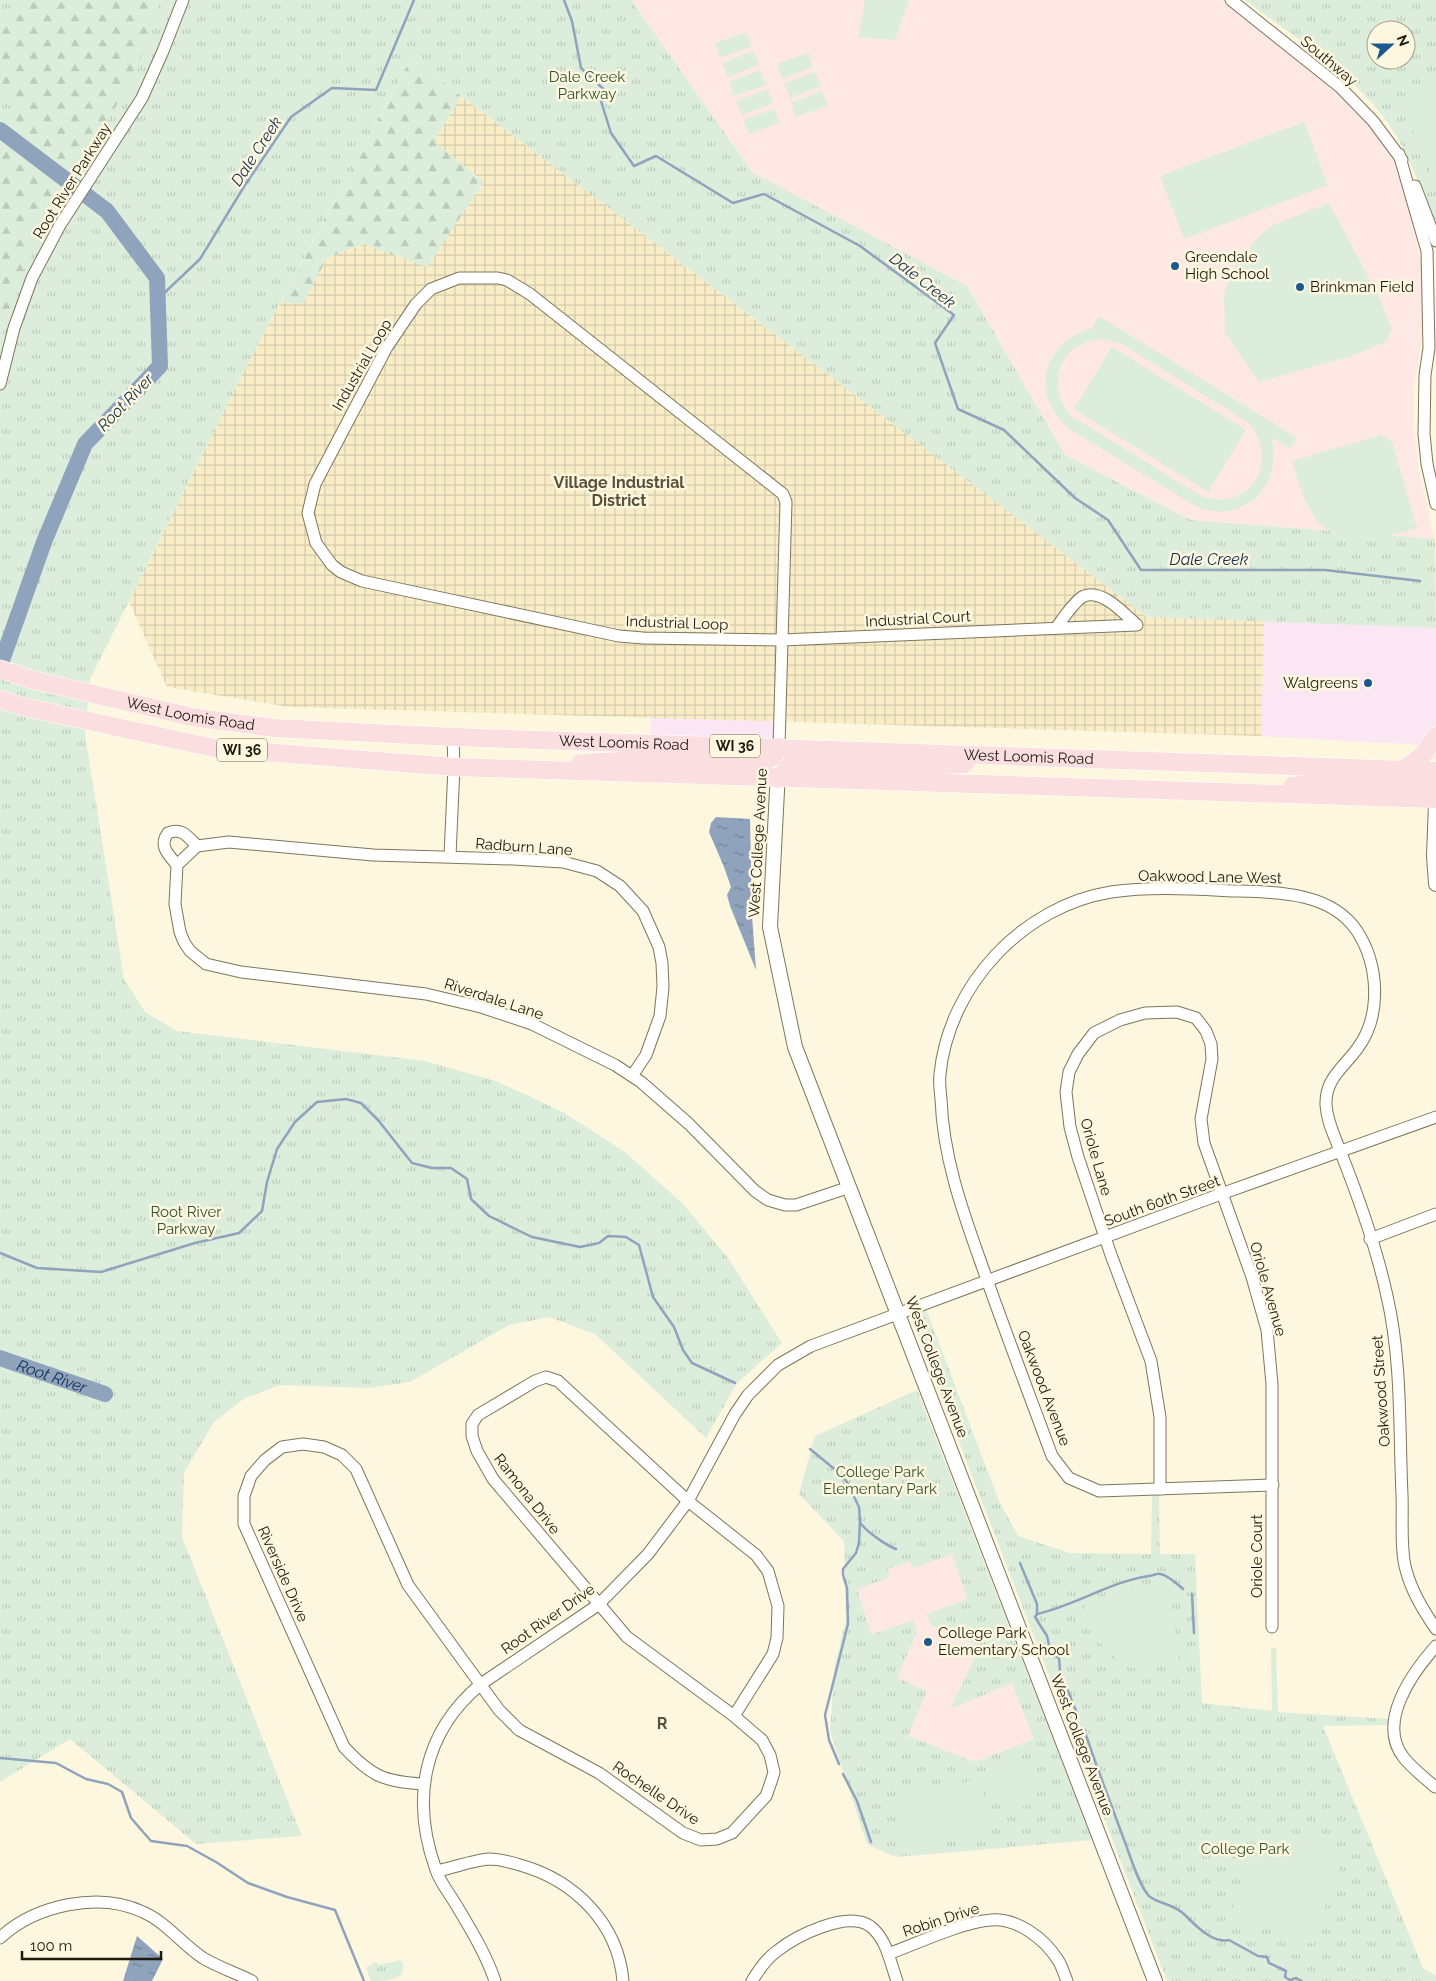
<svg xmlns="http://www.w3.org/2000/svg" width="1436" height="1981" font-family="Raleway,sans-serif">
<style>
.commercial{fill:#fbe6f4}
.industrial{fill:url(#industrial-grid)}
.education{fill:#fde8e3}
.grass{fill:url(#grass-tufts);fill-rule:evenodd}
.forest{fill:url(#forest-firs)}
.garden{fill:#ddeddb;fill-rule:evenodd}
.water{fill:url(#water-ripples)}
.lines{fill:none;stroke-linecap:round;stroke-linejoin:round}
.stream{stroke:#8fa3bd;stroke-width:2.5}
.river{stroke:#8fa3bd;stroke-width:16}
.minor-casing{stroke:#7e765b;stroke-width:13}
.tertiary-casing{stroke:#7e765b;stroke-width:16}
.primary-casing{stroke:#fff;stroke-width:19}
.minor{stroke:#fff;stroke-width:11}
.tertiary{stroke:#fff;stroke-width:14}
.primary{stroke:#fadee0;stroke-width:18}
.poi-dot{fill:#1c5990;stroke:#fef7df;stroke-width:2}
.labels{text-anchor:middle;stroke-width:5;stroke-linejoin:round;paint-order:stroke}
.shield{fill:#fef7df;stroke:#605c4d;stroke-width:1}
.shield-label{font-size:14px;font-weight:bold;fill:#1c190e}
.street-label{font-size:15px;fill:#1c190e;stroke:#fef7df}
.park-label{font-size:15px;fill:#30542e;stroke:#fef7df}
.poi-label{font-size:15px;fill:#1c190e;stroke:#fef7df;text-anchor:start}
.water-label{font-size:16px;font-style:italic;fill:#102d51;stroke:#fef7df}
.neighbourhood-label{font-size:16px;font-weight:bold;fill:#585137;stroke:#fef7df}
</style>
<defs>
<pattern id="industrial-grid" width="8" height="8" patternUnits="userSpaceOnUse" patternTransform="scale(1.25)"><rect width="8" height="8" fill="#f9edc8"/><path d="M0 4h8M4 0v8" fill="none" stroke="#d5cbab"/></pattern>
<pattern id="grass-tufts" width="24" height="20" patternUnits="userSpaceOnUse" patternTransform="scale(1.25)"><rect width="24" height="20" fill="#ddeddb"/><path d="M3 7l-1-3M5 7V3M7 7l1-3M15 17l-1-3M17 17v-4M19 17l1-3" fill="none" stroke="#bdcbbb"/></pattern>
<pattern id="forest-firs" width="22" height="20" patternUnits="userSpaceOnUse" patternTransform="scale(1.25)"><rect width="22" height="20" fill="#ddeddb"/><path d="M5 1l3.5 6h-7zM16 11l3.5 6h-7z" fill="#bdcbbb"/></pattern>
<pattern id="water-ripples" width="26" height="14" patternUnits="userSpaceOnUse" patternTransform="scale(1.25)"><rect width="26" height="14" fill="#8fa3bd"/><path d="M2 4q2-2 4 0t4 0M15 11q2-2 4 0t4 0" fill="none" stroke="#748498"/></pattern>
</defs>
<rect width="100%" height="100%" fill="#fef7df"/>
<g class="commercial">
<path d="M1264,621L1436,628V746L1261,736Z"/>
<path d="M658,638L782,640L779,747L649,743Z"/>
</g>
<path class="industrial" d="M461,96L1147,617L1264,621L1261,736L289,707L167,687L129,602L247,365L281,302L303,304L327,258L364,244L427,266L484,182L434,142Z"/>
<g class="education">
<path d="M631,0H1221L1341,94L1383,143L1399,171L1408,198L1423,273V328L1414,389V425L1419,474L1435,539L1191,520L1065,455L967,286L752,172Z"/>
<path d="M917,1390L1092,1840L896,1857L867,1844L830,1731L835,1665L846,1620L844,1541L799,1494L815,1436Z"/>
</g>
<g class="grass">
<path d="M0,0H631L752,172L967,286L1065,455L1191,520L1435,539L1436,628L1147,617L411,58L247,365L90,679L85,734L124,979L145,1012L177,1031L425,1061L496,1081L563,1112L625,1152L683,1204L728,1258L782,1343L737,1383L706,1438L595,1334L549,1317L509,1325L410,1382L368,1388L280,1385L245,1398L214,1422L184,1473L182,1537L302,1836L196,1844L70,1739L0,1782Z"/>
<path d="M1245,0H1436V227C1423,194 1412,162 1394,132C1360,78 1296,39 1245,0ZM1376,30H1406V60H1376Z"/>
<path d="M926,1309L999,1501L1018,1536L1070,1553L1151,1554L1152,1494L1159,1495L1160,1554H1195L1202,1703L1272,1711L1271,1648H1276L1278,1712L1390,1719L1388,1725L1323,1726L1423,1968L1436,1976V1981H1167L927,1359L913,1321L918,1312Z"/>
<path d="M917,1390L1092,1840L896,1857L867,1844L830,1731L835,1665L846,1620L844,1541L799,1494L815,1436ZM952,1554L967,1599L927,1614L931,1625L980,1647L950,1709L1012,1683L1034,1739L975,1762L908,1736L927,1691L897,1678L917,1632L913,1620L871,1635L857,1590L889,1577L888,1569L910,1561L913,1568Z"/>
<path d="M400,1960L403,1963C407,1981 385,1981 371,1981L366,1967L377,1962L379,1965Z"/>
</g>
<g class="forest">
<path d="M15,0H161L137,70L76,175L48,156L20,128L0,84V37Z"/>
<path d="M411,58L461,96L434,142L484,182L427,267L363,244L327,258L303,304L281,302Z"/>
<path d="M0,141L66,191L16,285L0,343Z"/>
</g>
<g class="garden">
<path d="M865,0H909L895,40L858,37Z"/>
<path d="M746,32L752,46L720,58L715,43Z"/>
<path d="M753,51L759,65L728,77L722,63Z"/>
<path d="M808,53L813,67L782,79L777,64Z"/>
<path d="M760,70L766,85L734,96L729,82Z"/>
<path d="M815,72L821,86L790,98L784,83Z"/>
<path d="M1436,87V177L1433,178L1404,110L1407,99Z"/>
<path d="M768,89L773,104L742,115L736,101Z"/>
<path d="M822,91L828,106L796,117L791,103Z"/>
<path d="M774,109L780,123L749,134L743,120Z"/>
<path d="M1304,122L1328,185L1184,239L1160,176Z"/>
<path d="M1329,203L1378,295L1392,329L1386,342L1351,356L1259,382L1225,333L1224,295L1229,279L1236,264L1260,235L1273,225Z"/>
<path d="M1099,316L1297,438L1290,449L1271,437C1284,485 1244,525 1197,507L1071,430C1028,397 1042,340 1094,328L1093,326ZM1102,339L1122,344L1249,423C1281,462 1249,514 1201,496L1070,415C1044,383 1061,342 1102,339Z"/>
<path d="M1112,347L1246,430L1208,492L1074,409Z"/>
<path d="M1381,435L1392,442L1417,528C1387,538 1373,540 1341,533C1337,532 1330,532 1327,530C1309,518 1297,481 1293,461Z"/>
<path d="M1165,1587L1180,1655C1176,1663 1170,1665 1161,1666C1153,1668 1142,1671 1134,1668C1114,1661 1093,1639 1086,1618C1084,1613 1086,1605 1087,1599Z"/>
<path d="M1017,1758H1022L1030,1763L1037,1791C1035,1798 1031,1802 1025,1806C1000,1819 977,1788 992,1770C998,1764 1009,1762 1017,1758Z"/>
<path d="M979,1779L993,1831L907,1852L893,1798Z"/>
<path d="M1293,1836H1312L1329,1839L1345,1853L1311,1944L1231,1915C1239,1888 1245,1855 1273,1841C1278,1838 1287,1838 1293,1836Z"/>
</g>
<g class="water">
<path d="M716,817L750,819L752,916L756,970L730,906L727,895L731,887L724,867L709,832L711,823Z"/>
<path d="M137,1936L163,1959L152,1981H123Z"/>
</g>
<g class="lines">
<g class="stream">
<path d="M564,0L572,21L581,68L613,98L601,101L611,133L634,166L656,156L733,203L764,194L860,246L954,315L935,343L958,409L1004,430L1075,498L1108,520L1141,570H1325L1420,581"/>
<path d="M158,299L200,259L245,185L291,117L332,88L376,90L414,0"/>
<path d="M0,1253L37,1268L101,1272L195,1243L239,1233L262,1211L267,1182L277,1149L295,1122L317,1102L346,1099L361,1103L378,1120L412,1163L432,1168H451L467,1179L471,1199L489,1216L532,1237L580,1247L599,1243L608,1236L626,1237L639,1245L653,1297L674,1327L683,1350L692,1363L735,1383"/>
<path d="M810,1449L838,1472L847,1482L859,1507L860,1521L859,1543L856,1553L843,1569V1575L847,1588L848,1624L825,1715L829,1740L839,1764"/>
<path d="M860,1522C864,1530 887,1546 896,1549"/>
<path d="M1020,1563L1037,1604V1614L1035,1617L1047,1636L1049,1645L1052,1648V1654L1059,1658L1060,1671L1078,1716"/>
<path d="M1192,1594L1194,1633"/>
<path d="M1037,1614C1076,1605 1109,1582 1149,1576C1152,1576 1157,1573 1160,1574C1168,1575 1177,1584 1183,1589"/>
<path d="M1084,1729C1096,1766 1110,1801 1123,1837C1129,1852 1138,1884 1149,1896C1158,1904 1173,1903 1185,1915C1196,1926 1213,1944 1229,1940L1258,1956L1267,1957L1269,1963L1286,1971L1285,1977L1290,1980L1296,1978L1302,1981"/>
<path d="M0,1758L56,1763L86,1779L108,1784L122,1792L131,1818L151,1841L187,1846L216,1862L248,1883L287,1897L335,1910L364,1981"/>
<path d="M843,1774L857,1801L871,1842"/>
</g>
<g class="river">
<path d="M0,130L107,211L157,278L160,366L85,444L44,542L0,666"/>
<path id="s1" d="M0,1358L105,1394"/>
</g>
<g class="minor-casing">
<g id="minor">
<path d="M1231,0L1340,87L1373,121L1402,160"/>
<path d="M1399,154L1427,251L1429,348L1425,375L1424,434L1427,464L1436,504"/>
<path d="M1415,186L1436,241"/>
<path d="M0,384L14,328L32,278L60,225L142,98L163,51L183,0"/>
<path d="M779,747L786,502L783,494L530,294L507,280L498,278H459L431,289L416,304L387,347L315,484L308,513L316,543L332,565L341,572L362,581L619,636L643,638L782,640L1137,625C1124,614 1103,589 1084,596C1075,600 1062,620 1056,628"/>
<path d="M197,846L177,865L175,904L180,932L184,942L190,951L206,964L241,972L426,994L481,1007L532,1024L615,1065L641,1082L689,1124L755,1191L768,1200L785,1205H796L850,1187"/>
<path d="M197,846L229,842L373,855L513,859L563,862L597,871L620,886L643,911L659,947L662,963L663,987L660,1016L646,1055L632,1076"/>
<path d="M450,856L454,767L453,737"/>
<path d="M177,865C169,855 158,846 168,833C182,827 188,837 197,846"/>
<path d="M1370,1239L1436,1214"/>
<path d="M1273,1485L1099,1491L1069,1478L1052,1456C1028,1391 1003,1326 980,1260C961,1207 943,1155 941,1099C940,1090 939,1082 940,1074C949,985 1023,906 1111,892C1152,886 1194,889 1235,891C1277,892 1331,892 1357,931C1379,965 1382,1016 1357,1049C1343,1068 1325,1079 1326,1105C1327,1122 1335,1137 1341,1153C1358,1196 1377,1250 1387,1296C1402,1361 1399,1429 1402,1495C1403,1516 1400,1550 1406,1570C1412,1592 1423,1610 1436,1629"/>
<path d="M1160,1489V1417L1151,1361L1111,1255L1078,1157L1070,1127L1066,1092L1069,1072L1078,1054L1094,1033L1120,1020L1145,1013L1177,1012L1196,1018L1206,1031L1211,1044L1212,1059L1201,1119L1204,1143L1252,1277L1267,1330L1272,1384V1627"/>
<path d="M424,1784C384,1782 371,1776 344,1747L244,1524V1496L251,1476L265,1460L282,1447L303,1444L324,1447L342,1455L356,1469L408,1585L499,1710L519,1730L599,1773L683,1833L701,1840L717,1839L732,1833L766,1796L771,1782L774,1772L770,1755L762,1740L734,1716L627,1637L493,1479L477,1451L472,1436V1424L478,1415L535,1381L546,1377L558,1381L688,1501L756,1555L768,1571L778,1606L777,1638L773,1654L734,1716"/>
<path d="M1435,1787C1425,1778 1413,1769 1404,1758C1376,1723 1412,1673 1436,1646"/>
<path d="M437,1871C452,1868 474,1860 489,1859C499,1859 510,1862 520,1865C574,1880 618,1923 623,1981"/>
<path d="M0,1938C35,1905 99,1891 143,1912C166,1922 182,1944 203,1958C218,1967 236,1973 252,1981"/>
<path d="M888,1954C916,1944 962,1922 991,1920C1017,1918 1044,1938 1058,1960C1062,1966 1064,1974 1067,1981"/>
<path d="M495,1981C486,1954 470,1928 455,1903C449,1893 440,1882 436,1870C411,1801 422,1733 481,1684L598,1605L648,1554L688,1501L735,1414L748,1395L778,1365L811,1346L1221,1194L1436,1117"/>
<path d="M752,1981C758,1971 767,1958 777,1951C796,1936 847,1910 870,1926C887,1939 890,1962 897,1981"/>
</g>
</g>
<g class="tertiary-casing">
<g id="tertiary">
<path d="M778,771L770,927L795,1047L1155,1981"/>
<path d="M1436,803L1434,856L1436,884"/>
</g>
</g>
<g class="primary-casing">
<g id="primary">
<path id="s2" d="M0,669L33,680L192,717L275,728L453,737L1436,771"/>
<path d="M0,699L24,707L214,748L454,767L1436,799"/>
<path d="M580,763L670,759L764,762L773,757L779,747"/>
<path d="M1404,769L1423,755L1436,736"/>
<path d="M778,779L788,767L794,763L886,767L965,764"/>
<path d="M1292,786L1331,781L1436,785"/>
</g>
</g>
<use href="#minor" class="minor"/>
<use href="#tertiary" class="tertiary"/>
<use href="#primary" class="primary"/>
</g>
<g class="poi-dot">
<circle cx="1175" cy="266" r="5"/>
<circle cx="1300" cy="287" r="5"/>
<circle cx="1368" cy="683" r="5"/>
<circle cx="928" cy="1642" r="5"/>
</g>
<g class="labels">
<g class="shield">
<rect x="710" y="734.5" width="50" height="23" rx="4"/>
<rect x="217" y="738.5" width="50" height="23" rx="4"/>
</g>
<g class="shield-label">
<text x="735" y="751">WI 36</text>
<text x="242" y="755">WI 36</text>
</g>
<g class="street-label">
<text transform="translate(1329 61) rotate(40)" y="5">Southway</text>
<text transform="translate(72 181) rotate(-58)" y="5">Root River Parkway</text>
<text transform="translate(362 365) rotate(-60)" y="5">Industrial Loop</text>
<text transform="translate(918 619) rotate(-3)" y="5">Industrial Court</text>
<text transform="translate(677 623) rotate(2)" y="5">Industrial Loop</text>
<text dy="5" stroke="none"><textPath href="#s2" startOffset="196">West Loomis Road</textPath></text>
<text dy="5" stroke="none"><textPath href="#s2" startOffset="631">West Loomis Road</textPath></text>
<text dy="5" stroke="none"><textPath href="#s2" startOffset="1036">West Loomis Road</textPath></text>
<text transform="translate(758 843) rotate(-87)" y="5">West College Avenue</text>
<text transform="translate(524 847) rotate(4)" y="5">Radburn Lane</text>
<text transform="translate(1210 877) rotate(1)" y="5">Oakwood Lane West</text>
<text transform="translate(494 999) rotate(18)" y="5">Riverdale Lane</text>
<text transform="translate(1096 1157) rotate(74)" y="5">Oriole Lane</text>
<text transform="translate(1162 1201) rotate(-20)" y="5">South 60th Street</text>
<text transform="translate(1268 1289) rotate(74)" y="5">Oriole Avenue</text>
<text transform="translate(937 1367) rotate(69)" y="5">West College Avenue</text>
<text transform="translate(1044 1388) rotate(69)" y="5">Oakwood Avenue</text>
<text transform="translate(1381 1391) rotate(-94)" y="5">Oakwood Street</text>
<text transform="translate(527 1494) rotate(52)" y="5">Ramona Drive</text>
<text transform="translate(1257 1556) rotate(-90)" y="5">Oriole Court</text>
<text transform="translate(283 1574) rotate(66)" y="5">Riverside Drive</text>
<text transform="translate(548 1619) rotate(-35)" y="5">Root River Drive</text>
<text transform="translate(1082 1745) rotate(69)" y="5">West College Avenue</text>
<text transform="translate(656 1793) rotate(34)" y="5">Rochelle Drive</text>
<text transform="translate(941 1920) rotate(-18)" y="5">Robin Drive</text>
</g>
<g class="park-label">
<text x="587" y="82">Dale Creek<tspan x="587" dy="17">Parkway</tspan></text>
<text x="186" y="1217">Root River<tspan x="186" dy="17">Parkway</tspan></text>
<text x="880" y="1477">College Park<tspan x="880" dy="17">Elementary Park</tspan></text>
<text x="1245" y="1854">College Park</text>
</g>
<g class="poi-label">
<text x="1185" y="262">Greendale<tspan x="1185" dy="17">High School</tspan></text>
<text x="1310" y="292">Brinkman Field</text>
<text x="1358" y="688" text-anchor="end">Walgreens</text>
<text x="938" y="1638">College Park<tspan x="938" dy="17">Elementary School</tspan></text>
</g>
<g class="water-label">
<text transform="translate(256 151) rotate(-57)" y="6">Dale Creek</text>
<text transform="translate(923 280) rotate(38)" y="6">Dale Creek</text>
<text transform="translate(125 402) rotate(-46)" y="6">Root River</text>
<text x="1209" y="565">Dale Creek</text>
<text dy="6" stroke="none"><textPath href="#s1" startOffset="55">Root River</textPath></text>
</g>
<g class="neighbourhood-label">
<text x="619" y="488">Village Industrial<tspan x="619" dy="18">District</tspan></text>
<text x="662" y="1729">R</text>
</g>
</g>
<g transform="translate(1391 45) rotate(69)"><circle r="24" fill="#fef7df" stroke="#a49e8b"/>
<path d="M0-4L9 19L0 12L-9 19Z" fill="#1c5990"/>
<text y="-8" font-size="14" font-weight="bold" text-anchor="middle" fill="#1c190e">N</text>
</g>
<path d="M22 1951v8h139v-8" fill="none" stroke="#1c190e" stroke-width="2.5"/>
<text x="30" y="1951" font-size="15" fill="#1c190e" stroke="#fef7df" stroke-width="4" paint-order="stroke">100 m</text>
</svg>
